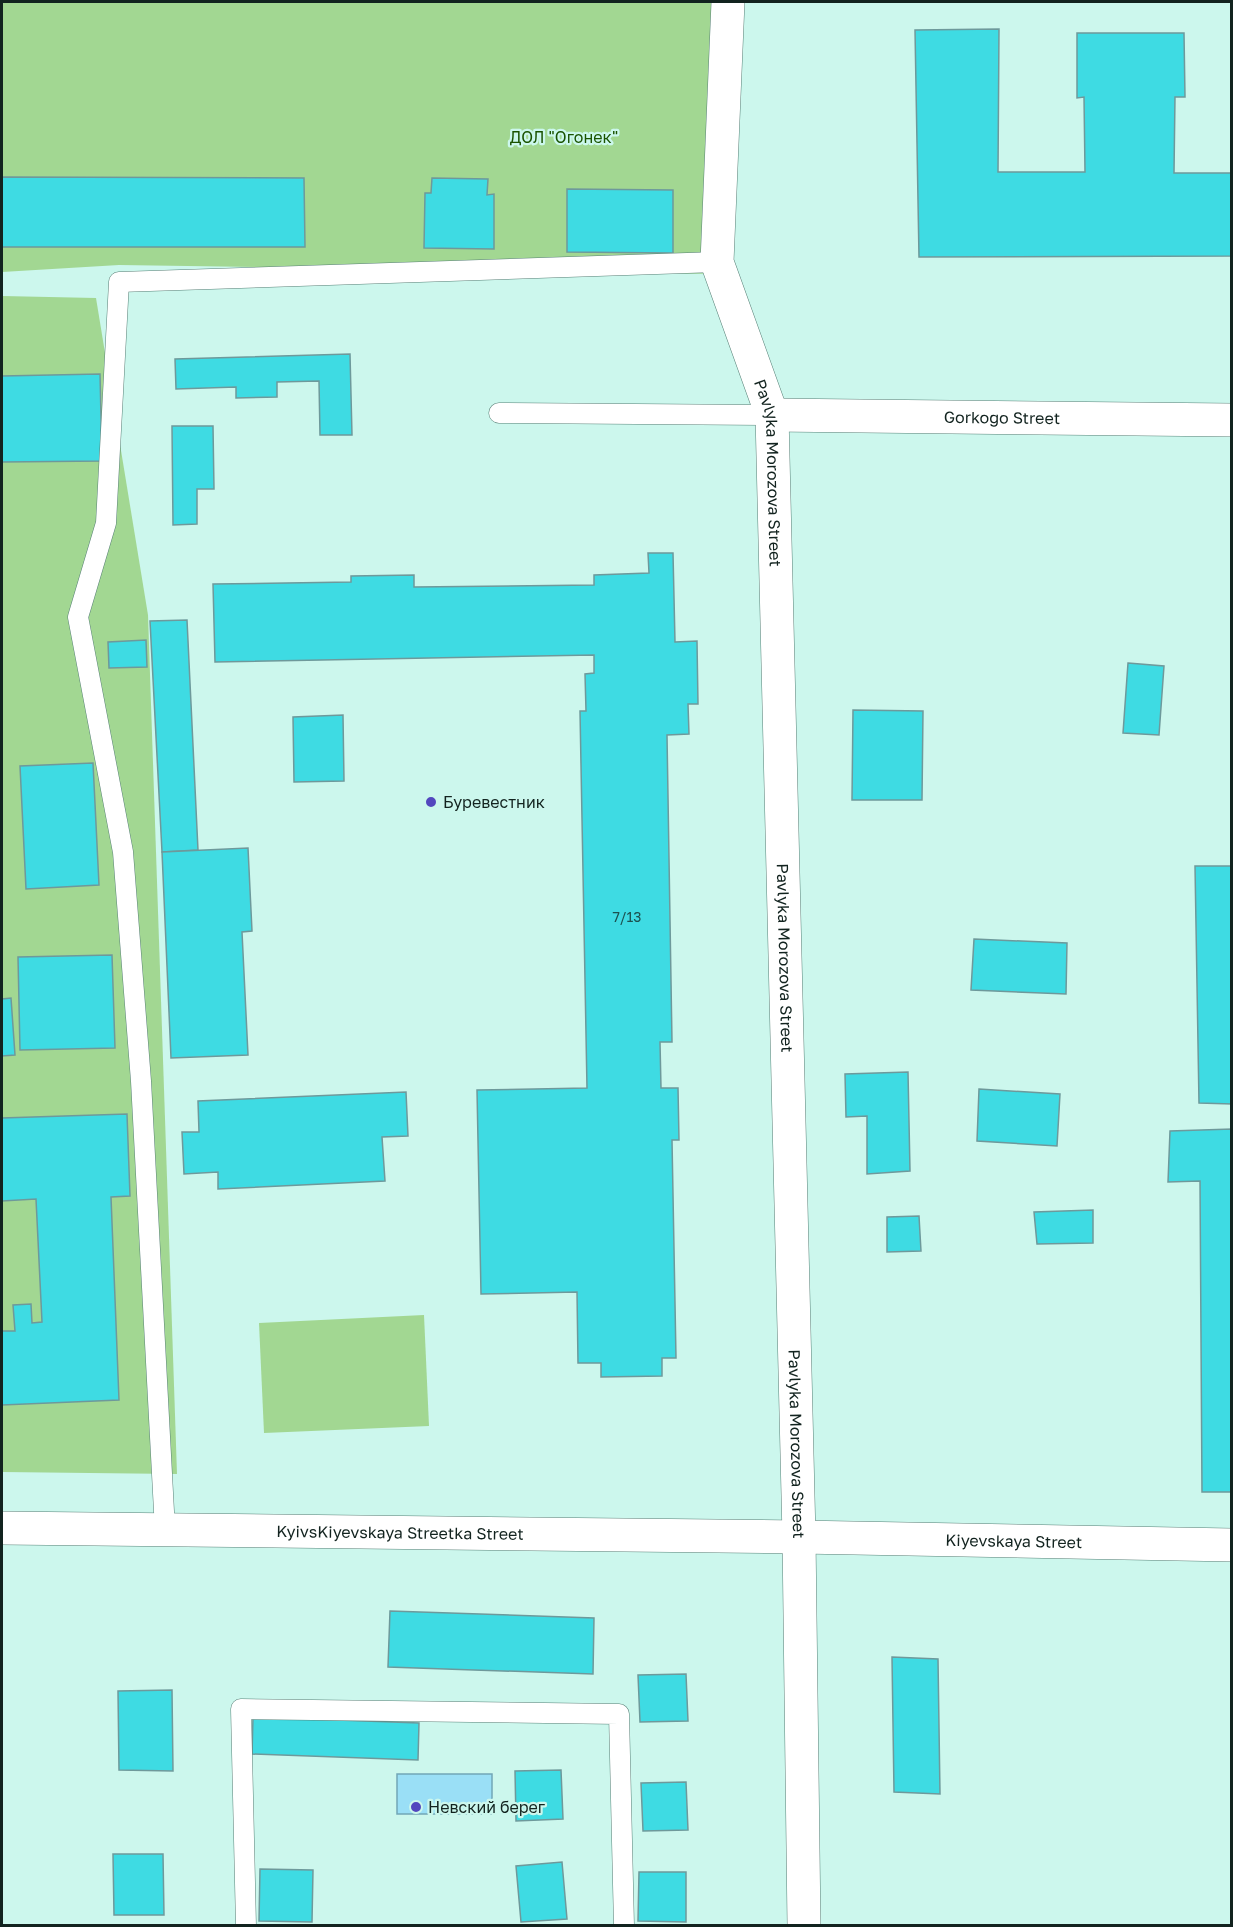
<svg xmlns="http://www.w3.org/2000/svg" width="1233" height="1927" font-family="'Golos Text',sans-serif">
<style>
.green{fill:#a2d792}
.water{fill:#9adff6;stroke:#71a7b6;stroke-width:1.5}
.building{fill:#3edbe3;stroke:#6e999b;stroke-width:1.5}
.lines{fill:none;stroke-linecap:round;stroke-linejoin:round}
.lane-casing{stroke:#588077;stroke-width:21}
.street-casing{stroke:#588077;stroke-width:34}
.lane{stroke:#fff;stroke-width:20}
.street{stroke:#fff;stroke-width:33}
.poi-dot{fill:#5247be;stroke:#ccf7ed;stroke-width:2}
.labels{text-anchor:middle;stroke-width:4.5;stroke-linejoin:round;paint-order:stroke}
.number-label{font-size:14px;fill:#1d5150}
.park-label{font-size:16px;fill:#1a5300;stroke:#ccf7ed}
.street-label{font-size:16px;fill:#12231f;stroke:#ccf7ed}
.poi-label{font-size:16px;fill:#12231f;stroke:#ccf7ed;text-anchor:start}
</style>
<rect width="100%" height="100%" fill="#ccf7ed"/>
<g class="green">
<path d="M2,2H713L719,274L119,265L2,272Z"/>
<path d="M2,296L96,298L148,615L177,1474L2,1472Z"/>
<path d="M424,1315L429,1426L264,1433L259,1323Z"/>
</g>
<rect class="water" x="397" y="1774" width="95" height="40"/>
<g class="building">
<path d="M999,29L998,172H1085L1084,97L1077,98V33H1184L1185,97H1175L1174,173H1232V256L919,257L915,30Z"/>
<path d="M2,177L304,178L305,247H2Z"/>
<path d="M432,178L488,179L487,195L494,194V249L424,248L425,193H431Z"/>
<path d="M567,189L673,190V253L567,252Z"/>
<path d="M350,354L352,435H320L319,381L277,382V397L236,398V387L176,389L175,359Z"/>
<path d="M100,374L102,461L2,462V376Z"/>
<path d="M172,426H213L214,489H197V524L173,525Z"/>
<path d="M648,553H673L675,642L697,641L698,704H688L689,734L667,735L672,1042H660L661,1088H678L679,1140H672L676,1358H662V1376L601,1377V1363H578L577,1292L481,1294L477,1090L587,1088L580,711H586L585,674L594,673V655L215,662L213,584L351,582V576L414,575V587L594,585V575L649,573Z"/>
<path d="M187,620L198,850L162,852L150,621Z"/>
<path d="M146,640L147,667L109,668L108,642Z"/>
<path d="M1128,663L1164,666L1159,735L1123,733Z"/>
<path d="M853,710L923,711L922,800H852Z"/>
<path d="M343,715L344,781L294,782L293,717Z"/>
<path d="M93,763L99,885L26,889L20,766Z"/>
<path d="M248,848L252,931L242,932L248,1055L171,1058L162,852Z"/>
<path d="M1195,866H1232V1104L1199,1103Z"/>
<path d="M974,939L1067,943L1066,994L971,990Z"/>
<path d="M112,955L115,1048L20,1050L18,957Z"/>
<path d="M11,998L15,1055L2,1056V999Z"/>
<path d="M908,1072L910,1171L867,1174V1116L846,1117L845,1074Z"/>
<path d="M979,1089L1060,1094L1057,1146L977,1141Z"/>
<path d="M406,1092L408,1136L382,1137L385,1181L218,1189V1172L184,1174L182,1132H199L198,1101Z"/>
<path d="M127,1114L130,1196L111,1197L119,1400L2,1405V1331H15L13,1305L31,1304L32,1323L42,1322L36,1199L2,1201V1118Z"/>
<path d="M1232,1129V1492H1202L1200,1181L1168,1182L1170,1131Z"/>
<path d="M1093,1210V1243L1037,1244L1034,1212Z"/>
<path d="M919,1216L921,1251L887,1252V1217Z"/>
<path d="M390,1611L594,1618L593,1674L388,1667Z"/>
<path d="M892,1657L938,1659L940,1794L894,1792Z"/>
<path d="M686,1674L688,1721L640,1722L638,1675Z"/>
<path d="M172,1690L173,1771L119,1770L118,1691Z"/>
<path d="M253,1717L419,1723L418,1760L252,1754Z"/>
<path d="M561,1770L563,1819L516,1821L515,1771Z"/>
<path d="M686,1782L688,1830L643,1831L641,1783Z"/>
<path d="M113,1854H163L164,1915H114Z"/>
<path d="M562,1862L567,1919L521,1922L516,1866Z"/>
<path d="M260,1869L313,1870L312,1922L259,1921Z"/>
<path d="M639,1872H686V1922L638,1921Z"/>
</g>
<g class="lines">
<g class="lane-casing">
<g id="lane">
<path d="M499,413L772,415"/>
<path d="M165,1530L141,1081L123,852L78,617L106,523L119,282L717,262"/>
<path d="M246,1926L241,1709L619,1714L624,1926"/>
</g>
</g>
<g class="street-casing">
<g id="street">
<path id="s1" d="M728,2L717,262L772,415L799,1537L804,1926"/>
<path id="s2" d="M772,415L1232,420"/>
<path id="s3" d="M2,1528L799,1537L1232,1545"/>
</g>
</g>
<use href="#lane" class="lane"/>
<use href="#street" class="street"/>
</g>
<g class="poi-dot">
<circle cx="431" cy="802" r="6"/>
<circle cx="416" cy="1807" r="6"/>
</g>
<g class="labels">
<g class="number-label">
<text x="627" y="922">7/13</text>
</g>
<g class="park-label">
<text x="564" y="143">ДОЛ "Огонек"</text>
</g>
<g class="street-label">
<text dy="6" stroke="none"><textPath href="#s2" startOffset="230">Gorkogo Street</textPath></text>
<text dy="6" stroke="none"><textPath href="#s1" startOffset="480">Pavlyka Morozova Street</textPath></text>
<text dy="6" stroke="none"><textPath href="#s1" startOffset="966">Pavlyka Morozova Street</textPath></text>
<text dy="6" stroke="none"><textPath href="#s1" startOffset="1452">Pavlyka Morozova Street</textPath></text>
<text dy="6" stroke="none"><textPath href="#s3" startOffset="398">KyivsKiyevskaya Streetka Street</textPath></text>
<text dy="6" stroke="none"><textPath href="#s3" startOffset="1012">Kiyevskaya Street</textPath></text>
</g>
<g class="poi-label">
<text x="443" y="808">Буревестник</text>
<text x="428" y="1813">Невский берег</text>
</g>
</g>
<rect width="1233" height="1927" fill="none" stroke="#12231f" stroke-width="6"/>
</svg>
